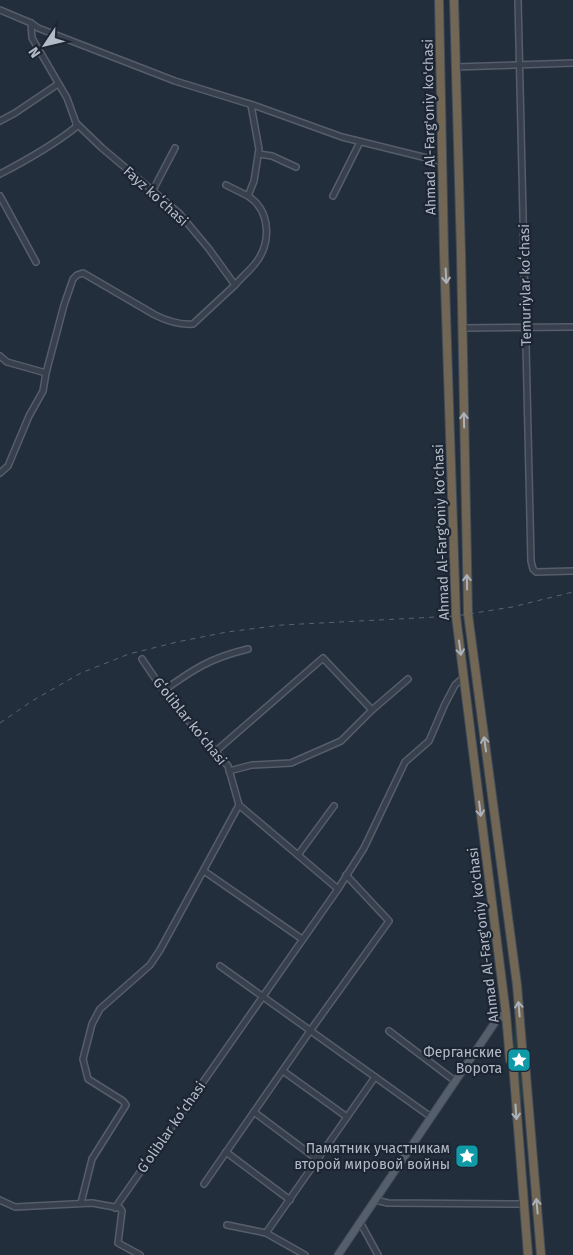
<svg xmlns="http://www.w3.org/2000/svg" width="573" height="1255" font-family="'Fira Sans',sans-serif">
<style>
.green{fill:#253b3d}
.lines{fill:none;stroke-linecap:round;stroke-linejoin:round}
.minor-casing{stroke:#555e6a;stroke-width:8}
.major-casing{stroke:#404955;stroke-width:9}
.highway-casing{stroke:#424b57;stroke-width:10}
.minor{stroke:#37404c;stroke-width:5}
.major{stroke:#555f6c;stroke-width:7}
.highway{stroke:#726654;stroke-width:8}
.rail{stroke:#596473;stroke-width:1;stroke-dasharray:5 5;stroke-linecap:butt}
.oneway{stroke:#acb2bc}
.labels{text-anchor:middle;stroke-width:4.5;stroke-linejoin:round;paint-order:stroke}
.street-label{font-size:14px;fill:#b2bbc8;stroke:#1c2531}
.poi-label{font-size:14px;fill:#b2bbc8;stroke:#1c2531;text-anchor:end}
</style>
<rect width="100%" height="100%" fill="#232e3c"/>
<path class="green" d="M515,1019C524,1043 526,1079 522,1104C515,1079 512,1045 515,1019Z"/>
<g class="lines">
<g class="minor-casing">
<g id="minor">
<path d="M518,0L531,561L533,569L536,572L573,571"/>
<path d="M0,10L31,23L38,28L175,81L256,106L342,137L443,162"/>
<path d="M455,67L573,63"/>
<path d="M0,121L15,113L58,84"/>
<path d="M259,154L272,156L296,167"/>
<path d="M0,174C27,160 52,146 76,127V123"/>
<path d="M226,185L248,196L254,181L259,149L251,105"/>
<path d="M153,190L175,148"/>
<path d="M0,196L36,262"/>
<path d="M333,196L360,142"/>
<path d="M235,285C241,278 248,272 254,265C272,244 271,211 248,196"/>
<path d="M462,328L573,327"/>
<path d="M0,356L7,362L46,373L64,305L73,279L77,275L83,273L155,315C167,321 179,325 193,324L235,285L209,249L179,213L102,148L76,123L67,98L32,38L31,23"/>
<path d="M0,473L8,466L29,416L43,391L46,373"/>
<path d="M142,659L167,696L228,766L239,805L338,889"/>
<path d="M163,691C194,669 210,658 248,649"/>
<path d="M216,751L323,658L372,710"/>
<path d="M229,771L252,765L291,763L341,741L372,710L408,679"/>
<path d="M298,855L334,806"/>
<path d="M204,871L302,939"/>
<path d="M220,966L431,1117"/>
<path d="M389,1031L455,1081"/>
<path d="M283,1071L347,1117"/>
<path d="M254,1112L318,1160"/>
<path d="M226,1152L290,1200"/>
<path d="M204,1184L310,1031L389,921L346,875"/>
<path d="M0,1200L15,1207L92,1203L120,1208L122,1211L118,1243L140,1255"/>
<path d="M375,1200L388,1203L524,1204"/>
<path d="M81,1203L92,1159L126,1105L123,1101L88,1079L83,1059L92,1024L100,1009L150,965L160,950L239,805"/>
<path d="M115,1208L338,889L364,848L405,762L429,741L445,704L455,685L464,677"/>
<path d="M360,1222L378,1255"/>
<path d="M227,1225L266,1233L375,1077"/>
<path d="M266,1233L305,1255"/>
</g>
</g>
<g class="major-casing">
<path id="major" d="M338,1255L498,1018L506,1014"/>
</g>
<g class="highway-casing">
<g id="highway">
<path d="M439,0L444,253L456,616L506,1014L510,1060"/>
<path d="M454,0L461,253L468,614L517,985L523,1058"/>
<path d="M525,1062L541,1255"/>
<path d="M513,1063L528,1255"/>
</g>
</g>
<use href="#minor" class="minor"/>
<use href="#major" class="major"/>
<use href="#highway" class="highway"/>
<path class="rail" d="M0,723L32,701L81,673L129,654L177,642L227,632L282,625L456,616L512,607L573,592"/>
</g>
<defs><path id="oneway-shaft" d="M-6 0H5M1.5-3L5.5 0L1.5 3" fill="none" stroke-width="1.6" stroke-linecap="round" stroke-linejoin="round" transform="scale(1.25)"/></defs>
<g class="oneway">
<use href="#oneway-shaft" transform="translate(446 276) rotate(87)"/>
<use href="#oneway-shaft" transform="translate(464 420) rotate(-91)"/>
<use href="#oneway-shaft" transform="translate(467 582) rotate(-91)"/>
<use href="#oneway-shaft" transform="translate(460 648) rotate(82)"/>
<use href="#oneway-shaft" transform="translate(485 744) rotate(-98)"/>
<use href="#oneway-shaft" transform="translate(480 809) rotate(83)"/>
<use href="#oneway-shaft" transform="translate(519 1009) rotate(-95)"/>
<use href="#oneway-shaft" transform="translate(516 1112) rotate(86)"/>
<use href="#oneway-shaft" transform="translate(537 1206) rotate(-95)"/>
</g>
<defs>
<g id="sight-square" transform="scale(1.25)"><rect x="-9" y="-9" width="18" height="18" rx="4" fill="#0f9aa8" stroke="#1c2531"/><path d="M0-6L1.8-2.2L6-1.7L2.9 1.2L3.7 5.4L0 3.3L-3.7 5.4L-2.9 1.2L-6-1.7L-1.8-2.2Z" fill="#fff"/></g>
</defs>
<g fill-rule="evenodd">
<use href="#sight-square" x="519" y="1060"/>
<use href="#sight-square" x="467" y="1156"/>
</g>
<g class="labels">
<g class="street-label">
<text transform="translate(429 127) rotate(-91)" y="5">Ahmad Al-Farg'oniy ko'chasi</text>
<text transform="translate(156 196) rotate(42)" y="5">Fayz koʻchasi</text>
<text transform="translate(525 285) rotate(-91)" y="5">Temuriylar koʻchasi</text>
<text transform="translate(441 532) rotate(-92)" y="5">Ahmad Al-Farg'oniy ko'chasi</text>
<text transform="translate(190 721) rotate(51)" y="5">Gʻoliblar koʻchasi</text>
<text transform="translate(483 935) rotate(-97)" y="5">Ahmad Al-Farg'oniy ko'chasi</text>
<text transform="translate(171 1127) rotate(-55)" y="5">Gʻoliblar koʻchasi</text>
</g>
<g class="poi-label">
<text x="502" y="1057">Ферганские<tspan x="502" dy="16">Ворота</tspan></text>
<text x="450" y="1153">Памятник участникам<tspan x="450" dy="16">второй мировой войны</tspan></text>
</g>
</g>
<g transform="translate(45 45) rotate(235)" stroke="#1c2531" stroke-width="4" paint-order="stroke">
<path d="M0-4L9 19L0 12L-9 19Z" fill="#b2bbc8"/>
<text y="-8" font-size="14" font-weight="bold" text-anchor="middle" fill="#b2bbc8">N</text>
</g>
</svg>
